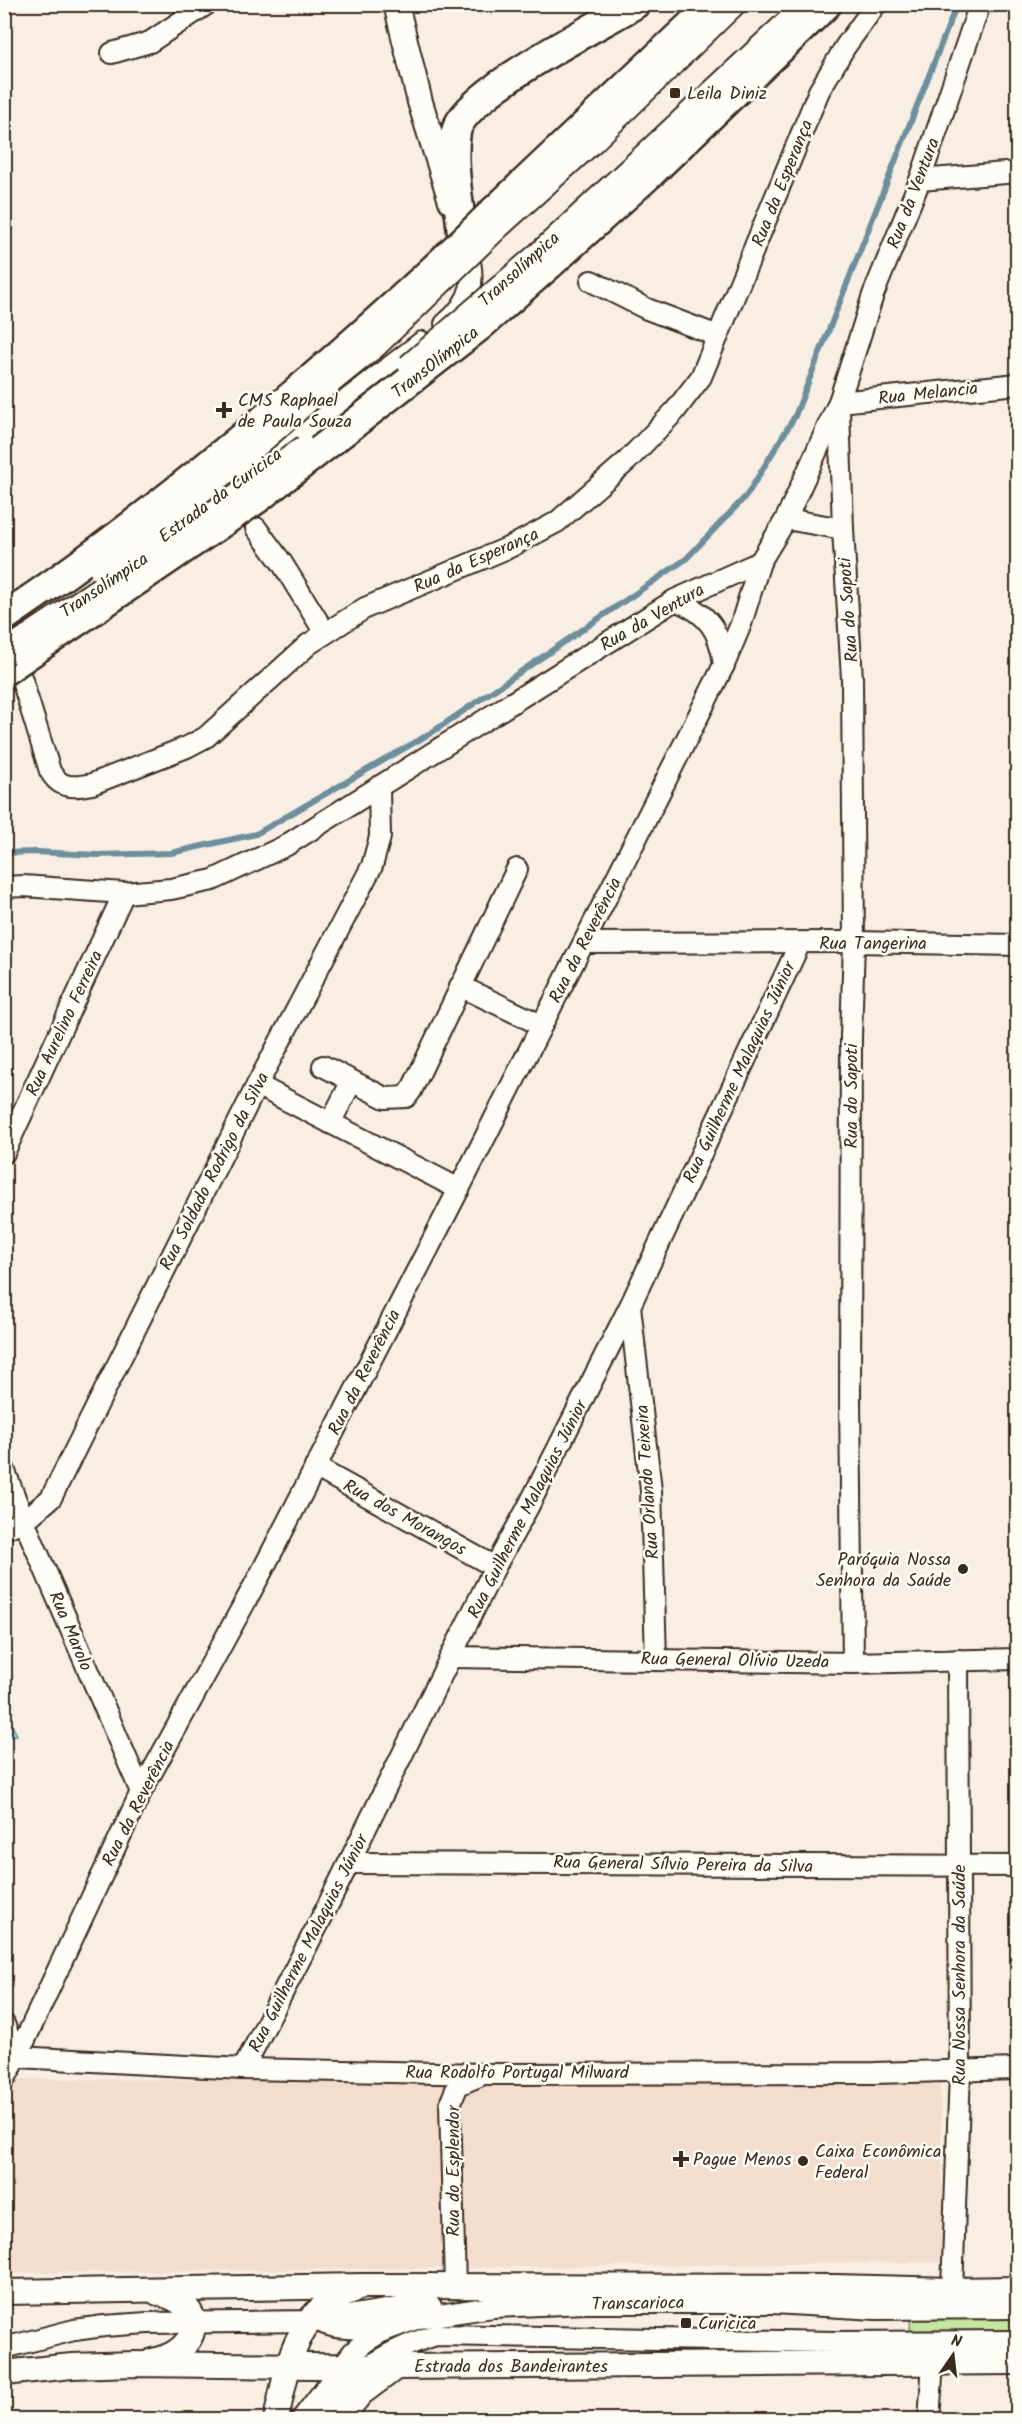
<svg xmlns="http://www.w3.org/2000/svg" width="1022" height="2424" font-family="Kalam,sans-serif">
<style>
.built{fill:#f3ddcd}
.industrial{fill:url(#industrial-furrows)}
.grass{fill:url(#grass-tufts);stroke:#80885e;stroke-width:1.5}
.water{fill:url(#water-rules);stroke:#6d8f9c;stroke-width:1.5}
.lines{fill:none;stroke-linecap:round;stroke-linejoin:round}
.stream{stroke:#6d8f9c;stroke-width:6}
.minor-casing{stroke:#3b2a1e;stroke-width:24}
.major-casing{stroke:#3b2a1e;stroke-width:28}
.highway-casing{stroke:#3b2a1e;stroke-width:33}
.minor{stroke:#fdfcf7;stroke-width:20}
.major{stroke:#fdfcf7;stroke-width:24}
.highway{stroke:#fdfcf7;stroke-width:28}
.minor-bridge-casing{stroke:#3b2a1e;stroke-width:24;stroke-linecap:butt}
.highway-bridge-casing{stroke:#3b2a1e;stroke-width:33;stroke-linecap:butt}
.minor-bridge{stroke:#fdfcf7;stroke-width:20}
.highway-bridge{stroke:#fdfcf7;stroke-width:28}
.poi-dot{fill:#3b2a1e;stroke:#fdfcf7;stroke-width:2}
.labels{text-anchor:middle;stroke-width:5;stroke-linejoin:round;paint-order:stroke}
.poi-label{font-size:18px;fill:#3b2a1e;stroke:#fdfcf7;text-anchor:start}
.street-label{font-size:18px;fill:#3b2a1e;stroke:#fdfcf7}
</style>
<defs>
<pattern id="industrial-furrows" width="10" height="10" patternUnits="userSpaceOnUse" patternTransform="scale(1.5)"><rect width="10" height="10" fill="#f3ddcd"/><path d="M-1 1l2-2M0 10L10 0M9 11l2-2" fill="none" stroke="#d1beb0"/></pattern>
<pattern id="grass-tufts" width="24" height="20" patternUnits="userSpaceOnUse" patternTransform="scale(1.5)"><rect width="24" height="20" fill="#c4e69f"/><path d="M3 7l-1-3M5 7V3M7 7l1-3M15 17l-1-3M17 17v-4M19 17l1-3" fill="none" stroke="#a9c588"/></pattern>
<pattern id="water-rules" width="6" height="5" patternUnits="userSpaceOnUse" patternTransform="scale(1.5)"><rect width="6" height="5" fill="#8fd3f0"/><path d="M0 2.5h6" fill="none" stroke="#7cb5cd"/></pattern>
</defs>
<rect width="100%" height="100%" fill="#f8eee4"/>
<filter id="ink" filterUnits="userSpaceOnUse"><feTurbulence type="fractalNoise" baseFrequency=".0167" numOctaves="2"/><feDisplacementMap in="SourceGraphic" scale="12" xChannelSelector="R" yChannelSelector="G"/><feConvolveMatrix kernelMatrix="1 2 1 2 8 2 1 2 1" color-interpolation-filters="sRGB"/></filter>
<g filter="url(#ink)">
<path class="built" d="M11,2079L940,2083L944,2262L5,2273L4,2094Z"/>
<path class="industrial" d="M904,2410L942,2411L940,2419L903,2420Z"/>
<path class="grass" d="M911,2312H1017V2331L910,2332Z"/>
<path class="water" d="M4,1710L17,1735L5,1738H4Z"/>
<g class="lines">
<path class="stream" d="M4,853L36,852L97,855L171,853L256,834L431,733L686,559L747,495L795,416L957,4"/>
<g class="minor-casing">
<g id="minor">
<path d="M112,53L150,42L207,4"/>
<path d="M920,180L1018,172"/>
<path d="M502,225L594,142L736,4"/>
<path d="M539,252L805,4"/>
<path d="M591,281L647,309L718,336"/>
<path d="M445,324C474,300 477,278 465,244"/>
<path d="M839,402L1018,384"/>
<path d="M839,409L843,529L852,679L854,942L851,1037L850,1399L853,1663"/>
<path d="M262,465L422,342"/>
<path d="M786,519L843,529"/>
<path d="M256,528L282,563L325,633"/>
<path d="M675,600C708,613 720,630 724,665"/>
<path d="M13,651L50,771C60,789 73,788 92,784L187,747L206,737L309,644L365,608L510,547L557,522L627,461L675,411L701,377L819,91L845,47L876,4"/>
<path d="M4,887L23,886L124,893L171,889L213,880L285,846L675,600L760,562"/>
<path d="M584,943L854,942L1018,945"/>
<path d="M460,986L541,1025"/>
<path d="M323,1066L385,1098L406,1097L411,1091L517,869"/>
<path d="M257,1085L459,1189"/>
<path d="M330,1123L352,1081"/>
<path d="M4,1153L124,893"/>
<path d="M630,1306L651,1490L656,1659"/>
<path d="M315,1467L495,1567"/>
<path d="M4,1469L24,1521L141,1792"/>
<path d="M4,1529L24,1521L51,1498L257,1085L372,866L380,837L379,788"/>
<path d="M452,1657L853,1663L1018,1659"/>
<path d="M349,1863L1018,1866"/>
<path d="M4,2024L17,2057"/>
<path d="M17,2057L243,2069L484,2074L874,2073L1018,2069"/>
<path d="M243,2069L323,1915L495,1567L527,1509L630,1306L800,943"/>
<path d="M4,2080L17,2057L141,1792L261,1573L459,1189L724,665L741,624L760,562L786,519L839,402L873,295L920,180L980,4"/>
<path d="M455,2286L450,2104L458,2085L479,2076"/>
<path d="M952,2290L960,2071L958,1660"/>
<path d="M325,2324L335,2327L385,2331"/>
<path d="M4,2348L74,2330L104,2326L147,2323L317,2321L405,2307L431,2306"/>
<path d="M301,2420L353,2352L365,2342L383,2331L419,2318L493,2307L585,2303H773L876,2309L1018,2308"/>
<path d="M321,2420C358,2371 378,2353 436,2335L835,2342L1018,2341"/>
<path d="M929,2420L933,2362"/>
</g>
</g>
<g class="major-casing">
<g id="major">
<path d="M396,4L420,102L451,201"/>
<path d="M4,2292L361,2286L835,2287L952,2290L1018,2289"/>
<path d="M152,2361C199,2353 212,2305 158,2293"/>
<path d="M4,2373L72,2366L134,2364L396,2367L1018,2362"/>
<path d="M276,2420C283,2386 291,2338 317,2312C328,2301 343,2295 357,2288"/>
<path d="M339,2420L361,2393L396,2367"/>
</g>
</g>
<g class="highway-casing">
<g id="highway">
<path d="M494,211L713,4"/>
<path d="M462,233C459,202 451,162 456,132C463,93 599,26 635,4"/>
<path d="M549,265L651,173L827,4"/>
</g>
</g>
<use href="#minor" class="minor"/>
<use href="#major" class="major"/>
<use href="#highway" class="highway"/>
<g class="minor-bridge-casing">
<g id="minor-bridge">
<path d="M408,365L539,252"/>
<path d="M100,571L233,468L313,398L376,347L502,225"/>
<path d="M4,651L221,506L304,446"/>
</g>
</g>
<g class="highway-bridge-casing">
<g id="highway-bridge">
<path d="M4,617C106,549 203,471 296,392C364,333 431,274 494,211"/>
<path d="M4,671L257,499L480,326L549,265"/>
</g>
</g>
<use href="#minor-bridge" class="minor-bridge"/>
<use href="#highway-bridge" class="highway-bridge"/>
</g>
</g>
<g class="poi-dot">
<rect x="669" y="87" width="12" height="12" rx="3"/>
<path d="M221 401h6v6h6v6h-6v6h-6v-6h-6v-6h6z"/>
<circle cx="963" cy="1569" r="6"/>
<path d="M678 2150h6v6h6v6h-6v6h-6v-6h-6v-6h6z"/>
<circle cx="803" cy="2161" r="6"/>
<rect x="680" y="2317" width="12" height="12" rx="3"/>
</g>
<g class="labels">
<g class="poi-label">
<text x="687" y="99">Leila Diniz</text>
<text x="238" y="406">CMS Raphael<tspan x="238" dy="21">de Paula Souza</tspan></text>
<text x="951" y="1565" text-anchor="end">Paróquia Nossa<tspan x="951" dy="21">Senhora da Saúde</tspan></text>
<text x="815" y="2157">Caixa Econômica<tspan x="815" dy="21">Federal</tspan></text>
<text x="693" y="2165">Pague Menos</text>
<text x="698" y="2329">Curicica</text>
</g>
<g class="street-label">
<text transform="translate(782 183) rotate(-68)" y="6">Rua da Esperança</text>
<text transform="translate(913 193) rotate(-69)" y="6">Rua da Ventura</text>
<text transform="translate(519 269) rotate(-42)" y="6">Transolímpica</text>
<text transform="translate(435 362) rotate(-38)" y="6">TransOlímpica</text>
<text transform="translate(928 393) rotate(-6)" y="6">Rua Melancia</text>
<text transform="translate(220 495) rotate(-36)" y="6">Estrada da Curicica</text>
<text transform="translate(476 560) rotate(-24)" y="6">Rua da Esperança</text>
<text transform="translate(104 585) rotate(-34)" y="6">Transolímpica</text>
<text transform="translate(848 610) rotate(-94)" y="6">Rua do Sapoti</text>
<text transform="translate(652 617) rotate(-30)" y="6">Rua da Ventura</text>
<text transform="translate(585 940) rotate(-63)" y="6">Rua da Reverência</text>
<text x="873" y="949">Rua Tangerina</text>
<text transform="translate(64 1023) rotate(-65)" y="6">Rua Aurelino Ferreira</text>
<text transform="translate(739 1072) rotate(-65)" y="6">Rua Guilherme Malaquias Júnior</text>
<text transform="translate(851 1096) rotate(-90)" y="6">Rua do Sapoti</text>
<text transform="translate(214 1171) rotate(-63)" y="6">Rua Soldado Rodrigo da Silva</text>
<text transform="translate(364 1372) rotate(-63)" y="6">Rua da Reverência</text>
<text transform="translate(647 1482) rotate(-94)" y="6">Rua Orlando Teixeira</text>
<text transform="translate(527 1509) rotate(-63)" y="6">Rua Guilherme Malaquias Júnior</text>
<text transform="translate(405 1517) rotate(29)" y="6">Rua dos Morangos</text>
<text transform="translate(71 1631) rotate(67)" y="6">Rua Marolo</text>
<text transform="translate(735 1660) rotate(1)" y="6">Rua General Olívio Uzeda</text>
<text transform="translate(138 1803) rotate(-63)" y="6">Rua da Reverência</text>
<text transform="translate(683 1864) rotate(1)" y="6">Rua General Sílvio Pereira da Silva</text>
<text transform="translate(308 1943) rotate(-63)" y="6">Rua Guilherme Malaquias Júnior</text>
<text transform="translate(959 1975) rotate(-90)" y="6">Rua Nossa Senhora da Saúde</text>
<text x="517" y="2078">Rua Rodolfo Portugal Milward</text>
<text transform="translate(453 2171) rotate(-90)" y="6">Rua do Esplendor</text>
<text transform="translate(638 2303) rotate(-1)" y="6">Transcarioca</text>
<text x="511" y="2372">Estrada dos Bandeirantes</text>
</g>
</g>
<rect width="1022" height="2424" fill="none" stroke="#fdfcf7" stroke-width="24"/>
<rect x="12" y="12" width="998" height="2400" fill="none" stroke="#3b2a1e" stroke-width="2" filter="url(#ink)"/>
<g transform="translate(953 2355) rotate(14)" stroke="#fdfcf7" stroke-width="4.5" paint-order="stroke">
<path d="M0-4.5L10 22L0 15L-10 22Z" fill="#3b2a1e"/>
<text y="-9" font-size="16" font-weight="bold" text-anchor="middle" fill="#3b2a1e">N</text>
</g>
</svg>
